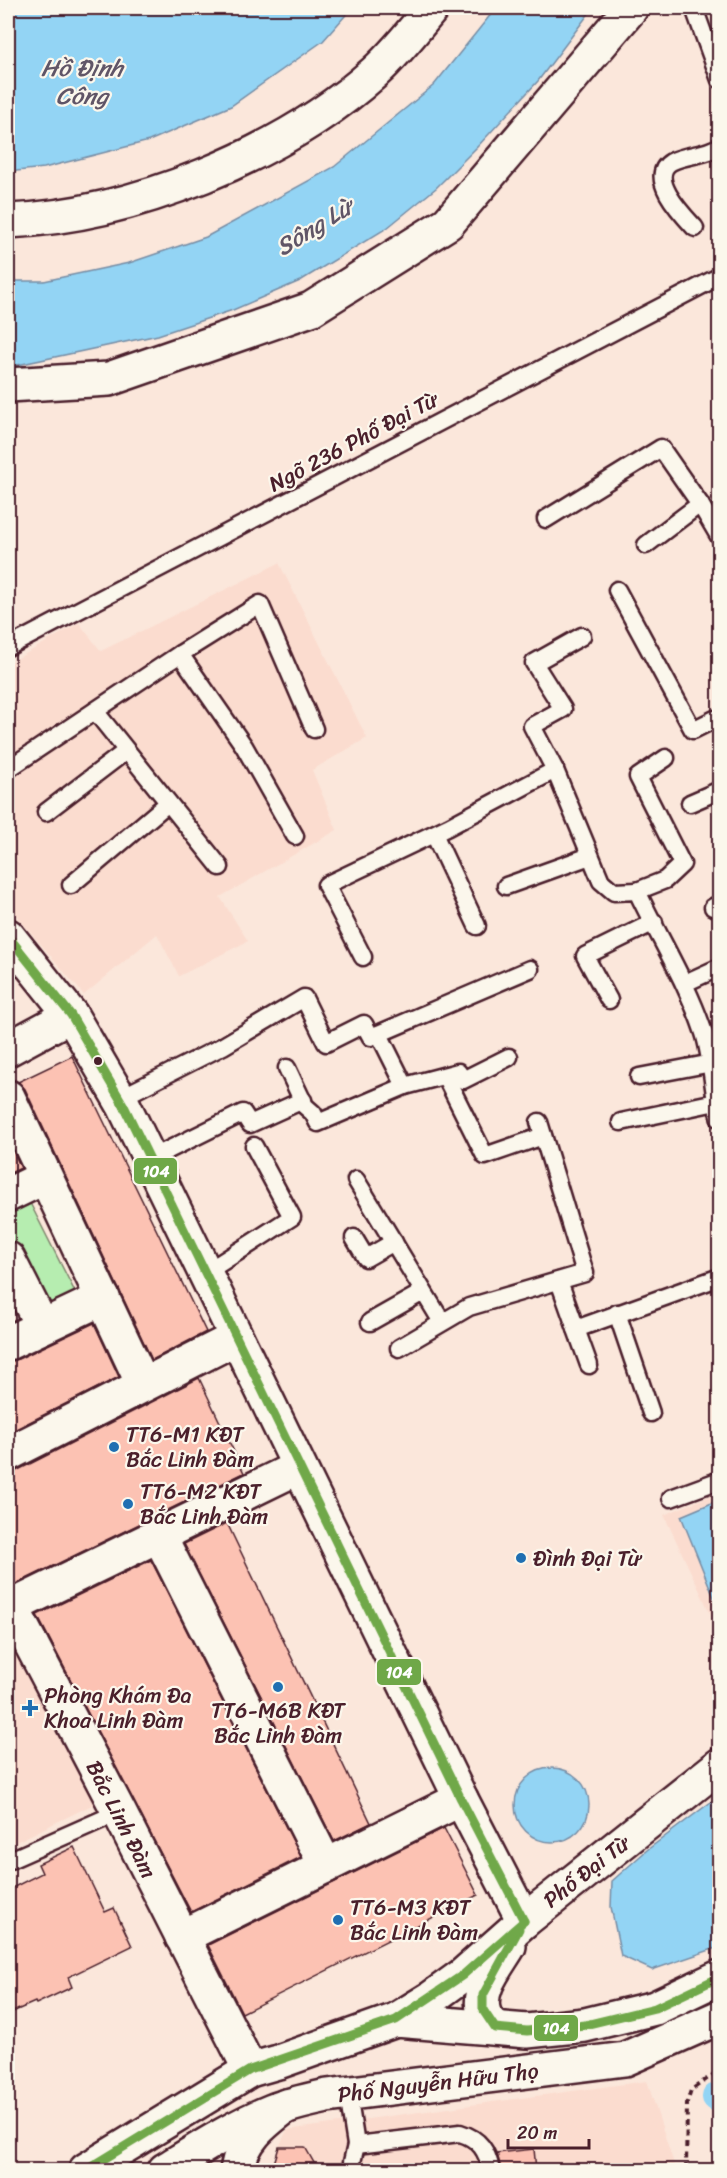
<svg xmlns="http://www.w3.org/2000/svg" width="727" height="2178" font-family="Sriracha,sans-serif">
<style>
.built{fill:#fbdccf}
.green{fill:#b6edb0;stroke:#80866e;stroke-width:1.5}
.water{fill:#93d4f4;stroke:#768ca4;stroke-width:1.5}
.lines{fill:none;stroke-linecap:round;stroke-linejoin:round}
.canal{stroke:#93d4f4;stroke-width:28}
.building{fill:#fcc2b3;stroke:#4a1f2b;stroke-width:1.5}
.service-casing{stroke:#4a1f2b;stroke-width:21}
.minor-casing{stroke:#4a1f2b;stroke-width:38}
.tertiary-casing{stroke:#4a1f2b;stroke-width:38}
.secondary-casing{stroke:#4a1f2b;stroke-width:38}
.primary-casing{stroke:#4a1f2b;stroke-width:38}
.path{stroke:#4a1f2b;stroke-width:4;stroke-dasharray:6 4.5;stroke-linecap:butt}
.service{stroke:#fbf7ec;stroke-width:16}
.minor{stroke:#fbf7ec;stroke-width:33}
.tertiary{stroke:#fbf7ec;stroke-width:33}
.secondary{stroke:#fbf7ec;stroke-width:33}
.primary{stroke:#fbf7ec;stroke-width:33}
.bus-1-casing{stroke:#fbf7ec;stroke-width:14}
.bus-1{stroke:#6fa848;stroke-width:9}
.bus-dot{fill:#4a1f2b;stroke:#fbf7ec;stroke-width:2}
.poi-dot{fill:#1f6fb2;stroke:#fbf7ec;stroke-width:2}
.labels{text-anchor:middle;stroke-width:4.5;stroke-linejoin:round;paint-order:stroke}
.street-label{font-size:22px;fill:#4a1f2b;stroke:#fbf7ec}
.poi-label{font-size:22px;fill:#4a1f2b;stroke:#fbf7ec;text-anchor:start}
.water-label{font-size:24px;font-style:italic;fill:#605567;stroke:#fbf7ec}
.line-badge{stroke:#fbf7ec;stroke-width:2}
.badge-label{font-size:16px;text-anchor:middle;font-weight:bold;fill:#fff}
</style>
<rect width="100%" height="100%" fill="#fbe7db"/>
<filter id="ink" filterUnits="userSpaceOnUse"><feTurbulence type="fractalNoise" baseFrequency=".0167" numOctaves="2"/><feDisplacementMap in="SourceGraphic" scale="12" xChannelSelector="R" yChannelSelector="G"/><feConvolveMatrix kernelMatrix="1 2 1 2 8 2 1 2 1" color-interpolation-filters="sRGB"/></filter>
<g filter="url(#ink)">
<g class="built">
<path d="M279,563L367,738L312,770L337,830L220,897L248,941L179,976L157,934L84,995L8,906V664L79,623L101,651Z"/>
<path d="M719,1492V1632L664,1515Z"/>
<path d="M8,1614L98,1802L8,1846Z"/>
<path d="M647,2081L676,2170H272L279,2147L287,2130Z"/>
</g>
<path class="green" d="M30,1203L77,1296L43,1313L8,1242V1214Z"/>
<g class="water">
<path d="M8,8H352L323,41L231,106L149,141L44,168L8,172Z"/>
<path d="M496,8H593L538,81L478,146L436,188L387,228L300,281L233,310L158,335L8,367V281H44L129,263L206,237L334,167L434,85Z"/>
<path d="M719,1500V1610L681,1516Z"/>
<circle cx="552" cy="1805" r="37"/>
<path d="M719,1796V1947L652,1970L621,1956L611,1907L612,1881L647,1850Z"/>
</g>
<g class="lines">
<path class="canal" d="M716,2097L720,2100"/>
</g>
<g class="building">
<path d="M72,1056L206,1332L152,1360L25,1089L18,1082Z"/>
<path d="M8,1140L21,1168L8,1174Z"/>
<path d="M94,1323L119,1377L8,1433V1362L16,1360Z"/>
<path d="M199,1378L244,1473L16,1584L8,1581V1473L16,1471Z"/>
<path d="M227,1523L371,1823L334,1841L184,1544Z"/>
<path d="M151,1560L301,1857L191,1912L37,1615Z"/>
<path d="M444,1828L478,1895L242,2013L208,1945Z"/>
<path d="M74,1847L105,1912L114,1908L132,1946L68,1977L72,1987L36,2004L35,2002L8,2014V1890L42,1873L38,1864Z"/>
<path d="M279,2147H305L318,2170H272Z"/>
<path d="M534,2149L536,2170H501L497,2153Z"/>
</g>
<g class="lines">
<g class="service-casing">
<g id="service">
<path d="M694,8L720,80"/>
<path d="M695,228C683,215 646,177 671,162C686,154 705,156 720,146"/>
<path d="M546,519L661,448L700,504L720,538"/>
<path d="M646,545L700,504"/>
<path d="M617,590L693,730L715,719L720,727"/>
<path d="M582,636L534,663L563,709L532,726L555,770L601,881L614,892L637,891C659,938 687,982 704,1033C713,1061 712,1091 720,1119"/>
<path d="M8,647L720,276"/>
<path d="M180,654L260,604L314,729"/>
<path d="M95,711L220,867"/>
<path d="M8,769L180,654L244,746L295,836"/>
<path d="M690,803L720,790"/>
<path d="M46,812L126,751"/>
<path d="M434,834L477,926"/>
<path d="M71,885L168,803"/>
<path d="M506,886L590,856"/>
<path d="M637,891L665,880L682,864L638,777L666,758"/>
<path d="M713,907L720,904"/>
<path d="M363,957L326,885L448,827L555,770"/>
<path d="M685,983L720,967"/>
<path d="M609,1000L585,956L654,922"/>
<path d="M379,1034L405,1086"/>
<path d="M287,1068L305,1106L313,1113L318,1123L405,1086L458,1072L463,1080L509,1057"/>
<path d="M445,1076L485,1156L543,1136"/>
<path d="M639,1077L712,1063"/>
<path d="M120,1098L223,1046L304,998L326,1043L364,1024L371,1037L530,969"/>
<path d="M621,1122L716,1102"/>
<path d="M150,1159L243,1113L250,1124L303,1100"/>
<path d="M356,1180L442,1322"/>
<path d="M354,1238L366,1258L394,1242"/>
<path d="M205,1273L292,1217L254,1146"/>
<path d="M559,1281L576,1329L720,1277"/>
<path d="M617,1313L651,1413"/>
<path d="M370,1322L423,1292"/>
<path d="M576,1329L589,1365"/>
<path d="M399,1348L469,1307L585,1273L539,1122"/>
<path d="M671,1498L720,1480"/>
<path d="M8,1861L119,1812"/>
<path d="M348,2094L356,2145L352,2162L353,2170"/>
<path d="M356,2145L460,2133C480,2139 487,2151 491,2170"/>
</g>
</g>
<g class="minor-casing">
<g id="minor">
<path d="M8,385L109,379L311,309L448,223L631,8"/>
<path d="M8,936L71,1015L124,1106L461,1799L524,1921"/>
<path d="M8,1049L71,1015"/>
<path d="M8,1097L143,1384"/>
<path d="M8,1195L45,1177"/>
<path d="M8,1259L42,1326"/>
<path d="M8,1343L103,1298"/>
<path d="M8,1454L236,1338"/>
<path d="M159,1535L326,1866"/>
<path d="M8,1600L119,1812L250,2070"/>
<path d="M8,1606L11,1607L299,1467"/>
<path d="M182,1937L461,1799"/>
</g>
</g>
<g class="tertiary-casing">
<g id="tertiary">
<path d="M396,2020L430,1999L463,1975L524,1921L720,1765"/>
<path d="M495,2028C491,2024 485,2018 484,2013C476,1990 498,1965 509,1946"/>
</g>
</g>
<g class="secondary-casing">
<g id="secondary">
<path d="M8,221C131,216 283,155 375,72C396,53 414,30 432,8"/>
<path d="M86,2170L250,2070L278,2062L396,2020L527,2031L585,2025L655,2008L720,1977"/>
<path d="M165,2170C199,2149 235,2126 272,2111C290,2104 309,2100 327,2096L625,2059L720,2017"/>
</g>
</g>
<g class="primary-casing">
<path id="primary" d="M237,2170C242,2140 262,2124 286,2106"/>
</g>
<path class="path" d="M686,2170L687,2103L691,2090L720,2070"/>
<use href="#service" class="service"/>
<use href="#minor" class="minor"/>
<use href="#tertiary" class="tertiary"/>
<use href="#secondary" class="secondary"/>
<use href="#primary" class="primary"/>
<g class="bus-1-casing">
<g id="bus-1">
<path d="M8,936L71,1015L124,1106L461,1799L524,1921"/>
<path d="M519,1929L483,1995V2010L495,2028L527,2031L585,2025L655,2008L720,1977"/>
<path d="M86,2170L250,2070L396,2020L463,1975L524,1921"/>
</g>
</g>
<use href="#bus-1" class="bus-1"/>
</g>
</g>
<circle class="bus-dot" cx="98" cy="1061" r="5"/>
<g class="poi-dot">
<circle cx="114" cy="1447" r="6"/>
<circle cx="128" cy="1504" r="6"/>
<circle cx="521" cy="1558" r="6"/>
<circle cx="278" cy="1687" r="6"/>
<path d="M27 1699h6v6h6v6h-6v6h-6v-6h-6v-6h6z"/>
<circle cx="338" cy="1920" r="6"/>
</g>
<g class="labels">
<g class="street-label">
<text transform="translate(353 441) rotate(-28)" y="8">Ngõ 236 Phố Đại Từ</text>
<text transform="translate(122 1819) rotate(63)" y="8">Bắc Linh Đàm</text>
<text transform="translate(586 1871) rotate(-38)" y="8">Phố Đại Từ</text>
<text transform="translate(438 2082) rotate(-7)" y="8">Phố Nguyễn Hữu Thọ</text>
</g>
<g class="poi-label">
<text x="126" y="1442">TT6-M1 KĐT<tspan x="126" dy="25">Bắc Linh Đàm</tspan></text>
<text x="140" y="1499">TT6-M2 KĐT<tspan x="140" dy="25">Bắc Linh Đàm</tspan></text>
<text x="533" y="1566">Đình Đại Từ</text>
<text x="44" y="1703">Phòng Khám Đa<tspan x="44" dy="25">Khoa Linh Đàm</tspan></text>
<text x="278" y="1718" text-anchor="middle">TT6-M6B KĐT<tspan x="278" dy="25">Bắc Linh Đàm</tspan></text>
<text x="350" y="1915">TT6-M3 KĐT<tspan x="350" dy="25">Bắc Linh Đàm</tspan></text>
</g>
<g class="water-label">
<text x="82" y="76">Hồ Định<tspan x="82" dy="28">Công</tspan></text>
<text transform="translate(314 227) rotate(-32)" y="8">Sông Lừ</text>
</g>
</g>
<g class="line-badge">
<rect x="133" y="1157" width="45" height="28" rx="6" fill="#6fa848"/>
<rect x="376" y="1658" width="46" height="28" rx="6" fill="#6fa848"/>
<rect x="533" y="2014" width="46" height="28" rx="6" fill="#6fa848"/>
</g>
<g class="badge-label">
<text x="156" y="1177">104</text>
<text x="399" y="1678">104</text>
<text x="556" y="2034">104</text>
</g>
<rect width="727" height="2178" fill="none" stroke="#fbf7ec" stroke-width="30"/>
<rect x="15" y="15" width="697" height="2148" fill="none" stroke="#4a1f2b" stroke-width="2" filter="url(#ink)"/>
<path d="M508 2139v9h81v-9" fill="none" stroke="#4a1f2b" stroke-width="3"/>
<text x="517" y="2139" font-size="18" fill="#4a1f2b" stroke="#fbf7ec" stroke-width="4.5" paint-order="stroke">20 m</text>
</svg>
